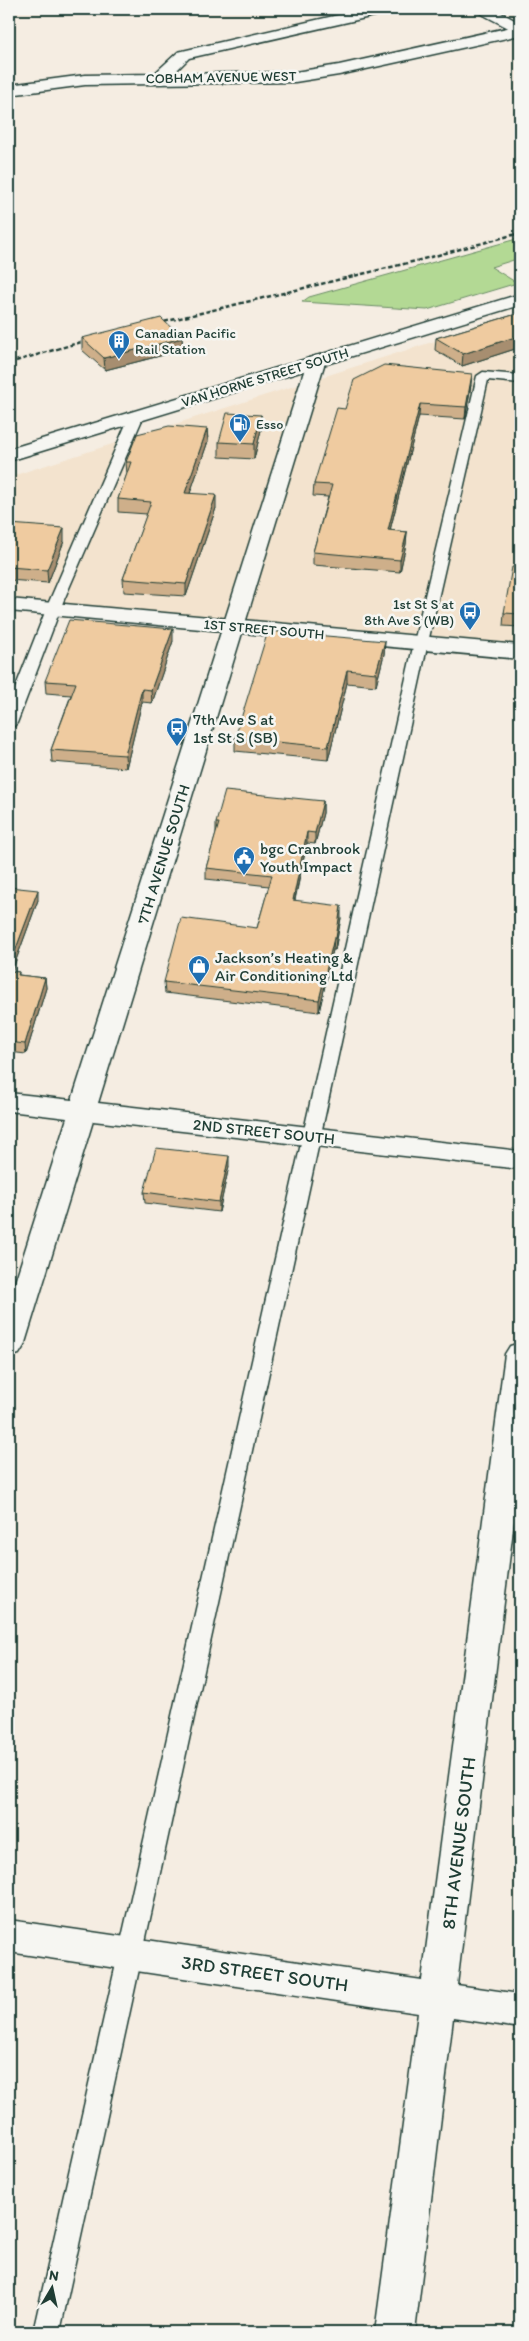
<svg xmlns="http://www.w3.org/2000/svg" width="529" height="2341" font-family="Itim,sans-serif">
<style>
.built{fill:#f3e3ce}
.green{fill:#b3d994;stroke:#698b64}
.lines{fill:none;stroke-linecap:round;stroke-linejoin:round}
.lane-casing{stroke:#1f3d34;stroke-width:3}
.street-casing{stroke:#1f3d34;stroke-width:3}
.secondary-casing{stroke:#1f3d34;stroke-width:3}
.highway-casing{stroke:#1f3d34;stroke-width:3}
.lane{fill:#f6f6f2;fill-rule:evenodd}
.street{fill:#f6f6f2;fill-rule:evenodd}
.secondary{fill:#f6f6f2;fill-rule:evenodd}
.highway{fill:#f6f6f2;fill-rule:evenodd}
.rail{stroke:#1f3d34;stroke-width:2.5;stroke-dasharray:4.5 2.5;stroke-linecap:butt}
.wall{fill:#ceaf8a;stroke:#1f3d34}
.shaded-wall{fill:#a78e70;stroke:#1f3d34}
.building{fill:#efcba0;stroke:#1f3d34}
.labels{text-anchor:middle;stroke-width:5;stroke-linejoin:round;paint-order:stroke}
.far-street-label{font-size:14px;fill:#1f3d34;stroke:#f6f6f2}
.far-poi-label{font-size:14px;fill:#1f3d34;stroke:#f6f6f2;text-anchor:start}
.poi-label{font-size:16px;fill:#1f3d34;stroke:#f6f6f2;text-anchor:start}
.street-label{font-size:16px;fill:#1f3d34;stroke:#f6f6f2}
.near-street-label{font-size:19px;fill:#1f3d34;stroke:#f6f6f2}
</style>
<rect width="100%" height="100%" fill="#f5ede2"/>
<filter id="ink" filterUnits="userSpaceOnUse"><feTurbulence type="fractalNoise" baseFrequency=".02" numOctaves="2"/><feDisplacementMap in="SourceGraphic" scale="10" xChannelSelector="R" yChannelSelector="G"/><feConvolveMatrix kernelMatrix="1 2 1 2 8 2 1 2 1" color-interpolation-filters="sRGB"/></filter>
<g filter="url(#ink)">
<path class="built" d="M520,314V644L9,598V477Z"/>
<path class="green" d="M520,238V258L491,267L517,283L427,310L302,302L309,297Z"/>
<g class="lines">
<g class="lane-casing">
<g id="lane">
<path d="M483,372L520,375V383L488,380L429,638L60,2332H33L415,638L477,376Z"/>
<path d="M137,411L144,415L63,602L17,723L14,726L9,728V704L49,602L130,415Z"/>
</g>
</g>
<g class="street-casing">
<g id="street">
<path d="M364,9H391L383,14L189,58L173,74L295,72L339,65L520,25V35L339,75L295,82L85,85L9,95V85L85,75L154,74L178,52Z"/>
<path d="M9,599L520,645V659L9,611Z"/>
<path d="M520,1343V1472L457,1985L520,1994V2028L453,2018L415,2332H375L418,2013L9,1952V1920L422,1980L505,1354L510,1346Z"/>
</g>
</g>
<g class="secondary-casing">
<g id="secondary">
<path d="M475,9H494L520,23V34L478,12Z"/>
<path d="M316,356L323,358L325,362L98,1103L520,1151V1169L93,1121L24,1346L19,1354L9,1357V1301L67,1118L9,1111V1093L72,1100L307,362L309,358Z"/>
</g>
</g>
<g class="highway-casing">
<path id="highway" d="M520,294V305L9,461V449Z"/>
</g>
<use href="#lane" class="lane"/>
<use href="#street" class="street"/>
<use href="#secondary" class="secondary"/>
<use href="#highway" class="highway"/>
<g class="rail">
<path d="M151,325L416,261L520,233"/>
<path d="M9,363L95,338"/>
</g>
</g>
<g class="wall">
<path d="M520,313V350L515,349L462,366L435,350L436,338Z"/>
<path d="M82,338H182L183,350L105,370L82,350Z"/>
<path d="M471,385L465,419L419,416L390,530L407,532L406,544L400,572L313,565V552L328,497L313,496L314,484L345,409Z"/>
<path d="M261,415V430L254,459L219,457V442Z"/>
<path d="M207,429L208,441L190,493L216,508L186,596L124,592L123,579L147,514L118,512V499L127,474L126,462Z"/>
<path d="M9,524L64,541L48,583L9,580Z"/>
<path d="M520,567V627L503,626L504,613Z"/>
<path d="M173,641L152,703L142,702L126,768L52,762L51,750L71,695L46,693L45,681Z"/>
<path d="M385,641L384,654L376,686L347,683L328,760L235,751V738Z"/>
<path d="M323,801V813L315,844L307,843L295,900L341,918L335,950H333L319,1012L165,993L164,982L257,928L269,886L206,879V868L216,834V823Z"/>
<path d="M9,887L38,900L12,971L19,972V975L45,978L46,988L26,1054L9,1052Z"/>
<path d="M229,1166L219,1212L145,1203L144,1192Z"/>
</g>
<g class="shaded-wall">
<path d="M515,337V349L462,366L463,354Z"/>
<path d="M182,338L183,350L105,370L104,358Z"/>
<path d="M472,374L471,385L465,419L466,407Z"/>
<path d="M420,404L419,416L387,542L388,530Z"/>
<path d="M261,415V430L254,459V444Z"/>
<path d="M207,429L208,441L186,505L185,493Z"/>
<path d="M216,495V508L186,596V584Z"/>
<path d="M64,528V541L48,583L47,570Z"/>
<path d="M407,532L406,544L400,572V560Z"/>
<path d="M173,629V641L152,703L151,690Z"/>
<path d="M385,641L384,654L376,686V673Z"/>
<path d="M347,670V683L328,760V747Z"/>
<path d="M142,689V702L126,768L125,755Z"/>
<path d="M323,801V813L315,844V833Z"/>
<path d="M307,832V843L292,912L293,900Z"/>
<path d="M38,890V900L9,979V967Z"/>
<path d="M341,906V918L335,950L336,938Z"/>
<path d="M334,938L333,950L319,1012V1000Z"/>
<path d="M45,978L46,988L26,1054L25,1044Z"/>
<path d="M229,1156V1166L219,1212V1202Z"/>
</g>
<g class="building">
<path d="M520,313V338L515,337L463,354L436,338Z"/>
<path d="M161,318L182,338L104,358L82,338Z"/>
<path d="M384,365L472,374L466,407L420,404L388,530L407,532L400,560L313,552L332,485L314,484L337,408L345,409L354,380Z"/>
<path d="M227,413L261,415L254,444L219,442Z"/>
<path d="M169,426L207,429L185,493L216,495L186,584L123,579L151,502L118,499L131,462H126L137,434Z"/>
<path d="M9,524L64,528L47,570L9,567Z"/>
<path d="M512,567H520V614L504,613Z"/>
<path d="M69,620L173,629L151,690L142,689L125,755L51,750L76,683L45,681Z"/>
<path d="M268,631L385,641L376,673L347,670L328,747L235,738Z"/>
<path d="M225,791L323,801L315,833L307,832L293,900L341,906L336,938H334L319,1000L164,982L181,918L257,928L272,875L206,868L219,823H216Z"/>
<path d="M9,887L38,890L9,967Z"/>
<path d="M9,971L19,972L18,975L45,978L25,1044L9,1042Z"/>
<path d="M156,1148L229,1156L219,1202L144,1192Z"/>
</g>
</g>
<defs>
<g id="building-pin" transform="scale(1.125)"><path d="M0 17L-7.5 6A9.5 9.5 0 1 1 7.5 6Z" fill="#1f6fb2" stroke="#f6f6f2"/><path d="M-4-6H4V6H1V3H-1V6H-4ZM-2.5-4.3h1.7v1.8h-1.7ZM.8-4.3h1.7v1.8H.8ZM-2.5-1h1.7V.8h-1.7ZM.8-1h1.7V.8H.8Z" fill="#fff"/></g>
<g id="fuel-pin" transform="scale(1.125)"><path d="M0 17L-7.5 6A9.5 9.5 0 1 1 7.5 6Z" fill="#1f6fb2" stroke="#f6f6f2"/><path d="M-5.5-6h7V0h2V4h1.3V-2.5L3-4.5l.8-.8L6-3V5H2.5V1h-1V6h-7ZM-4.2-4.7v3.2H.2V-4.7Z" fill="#fff"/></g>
<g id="bus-pin" transform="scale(1.125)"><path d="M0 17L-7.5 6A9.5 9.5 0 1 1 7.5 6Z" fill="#1f6fb2" stroke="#f6f6f2"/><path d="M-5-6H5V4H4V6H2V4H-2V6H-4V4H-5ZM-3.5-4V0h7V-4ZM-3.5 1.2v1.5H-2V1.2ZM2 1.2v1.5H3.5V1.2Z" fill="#fff"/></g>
<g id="civic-pin" transform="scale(1.125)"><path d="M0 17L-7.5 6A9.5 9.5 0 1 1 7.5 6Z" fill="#1f6fb2" stroke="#f6f6f2"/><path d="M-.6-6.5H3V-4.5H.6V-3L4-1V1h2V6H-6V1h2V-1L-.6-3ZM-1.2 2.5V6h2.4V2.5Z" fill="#fff"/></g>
<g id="shop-pin" transform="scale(1.125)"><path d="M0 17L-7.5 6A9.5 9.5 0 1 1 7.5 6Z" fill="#1f6fb2" stroke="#f6f6f2"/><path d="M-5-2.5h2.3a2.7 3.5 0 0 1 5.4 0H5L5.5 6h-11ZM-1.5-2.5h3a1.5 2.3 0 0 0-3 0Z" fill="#fff"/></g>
</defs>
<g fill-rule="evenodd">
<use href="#building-pin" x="119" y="341"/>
<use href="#fuel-pin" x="240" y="424"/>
<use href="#bus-pin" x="470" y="612"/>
<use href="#bus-pin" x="177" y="728"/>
<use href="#civic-pin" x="244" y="857"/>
<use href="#shop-pin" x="199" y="966"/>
</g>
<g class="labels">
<g class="far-street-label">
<text transform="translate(221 77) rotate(-1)" y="5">COBHAM AVENUE WEST</text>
<text transform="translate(265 377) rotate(-17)" y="5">VAN HORNE STREET SOUTH</text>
<text transform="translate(264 629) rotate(5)" y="5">1ST STREET SOUTH</text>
</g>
<g class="far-poi-label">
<text x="135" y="338">Canadian Pacific<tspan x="135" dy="16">Rail Station</tspan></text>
<text x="256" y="429">Esso</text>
<text x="454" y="609" text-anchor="end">1st St S at<tspan x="454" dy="16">8th Ave S (WB)</tspan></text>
</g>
<g class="poi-label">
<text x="193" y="725">7th Ave S at<tspan x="193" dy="18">1st St S (SB)</tspan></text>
<text x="260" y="854">bgc Cranbrook<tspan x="260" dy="18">Youth Impact</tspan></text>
<text x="215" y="963">Jackson’s Heating &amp;<tspan x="215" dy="18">Air Conditioning Ltd</tspan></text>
</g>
<g class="street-label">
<text transform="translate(163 854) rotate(-73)" y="6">7TH AVENUE SOUTH</text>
<text transform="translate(264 1131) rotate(6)" y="6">2ND STREET SOUTH</text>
</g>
<g class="near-street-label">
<text transform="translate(458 1843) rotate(-83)" y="7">8TH AVENUE SOUTH</text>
<text transform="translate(265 1973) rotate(8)" y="7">3RD STREET SOUTH</text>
</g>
</g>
<rect width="529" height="2341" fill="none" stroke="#f6f6f2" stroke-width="30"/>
<rect x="15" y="15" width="499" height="2311" fill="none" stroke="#1f3d34" stroke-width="2" filter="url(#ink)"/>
<g transform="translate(52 2288) rotate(9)" stroke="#f6f6f2" stroke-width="4" paint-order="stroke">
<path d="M0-4L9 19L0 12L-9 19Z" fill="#1f3d34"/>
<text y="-8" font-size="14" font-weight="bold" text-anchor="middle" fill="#1f3d34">N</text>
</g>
</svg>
